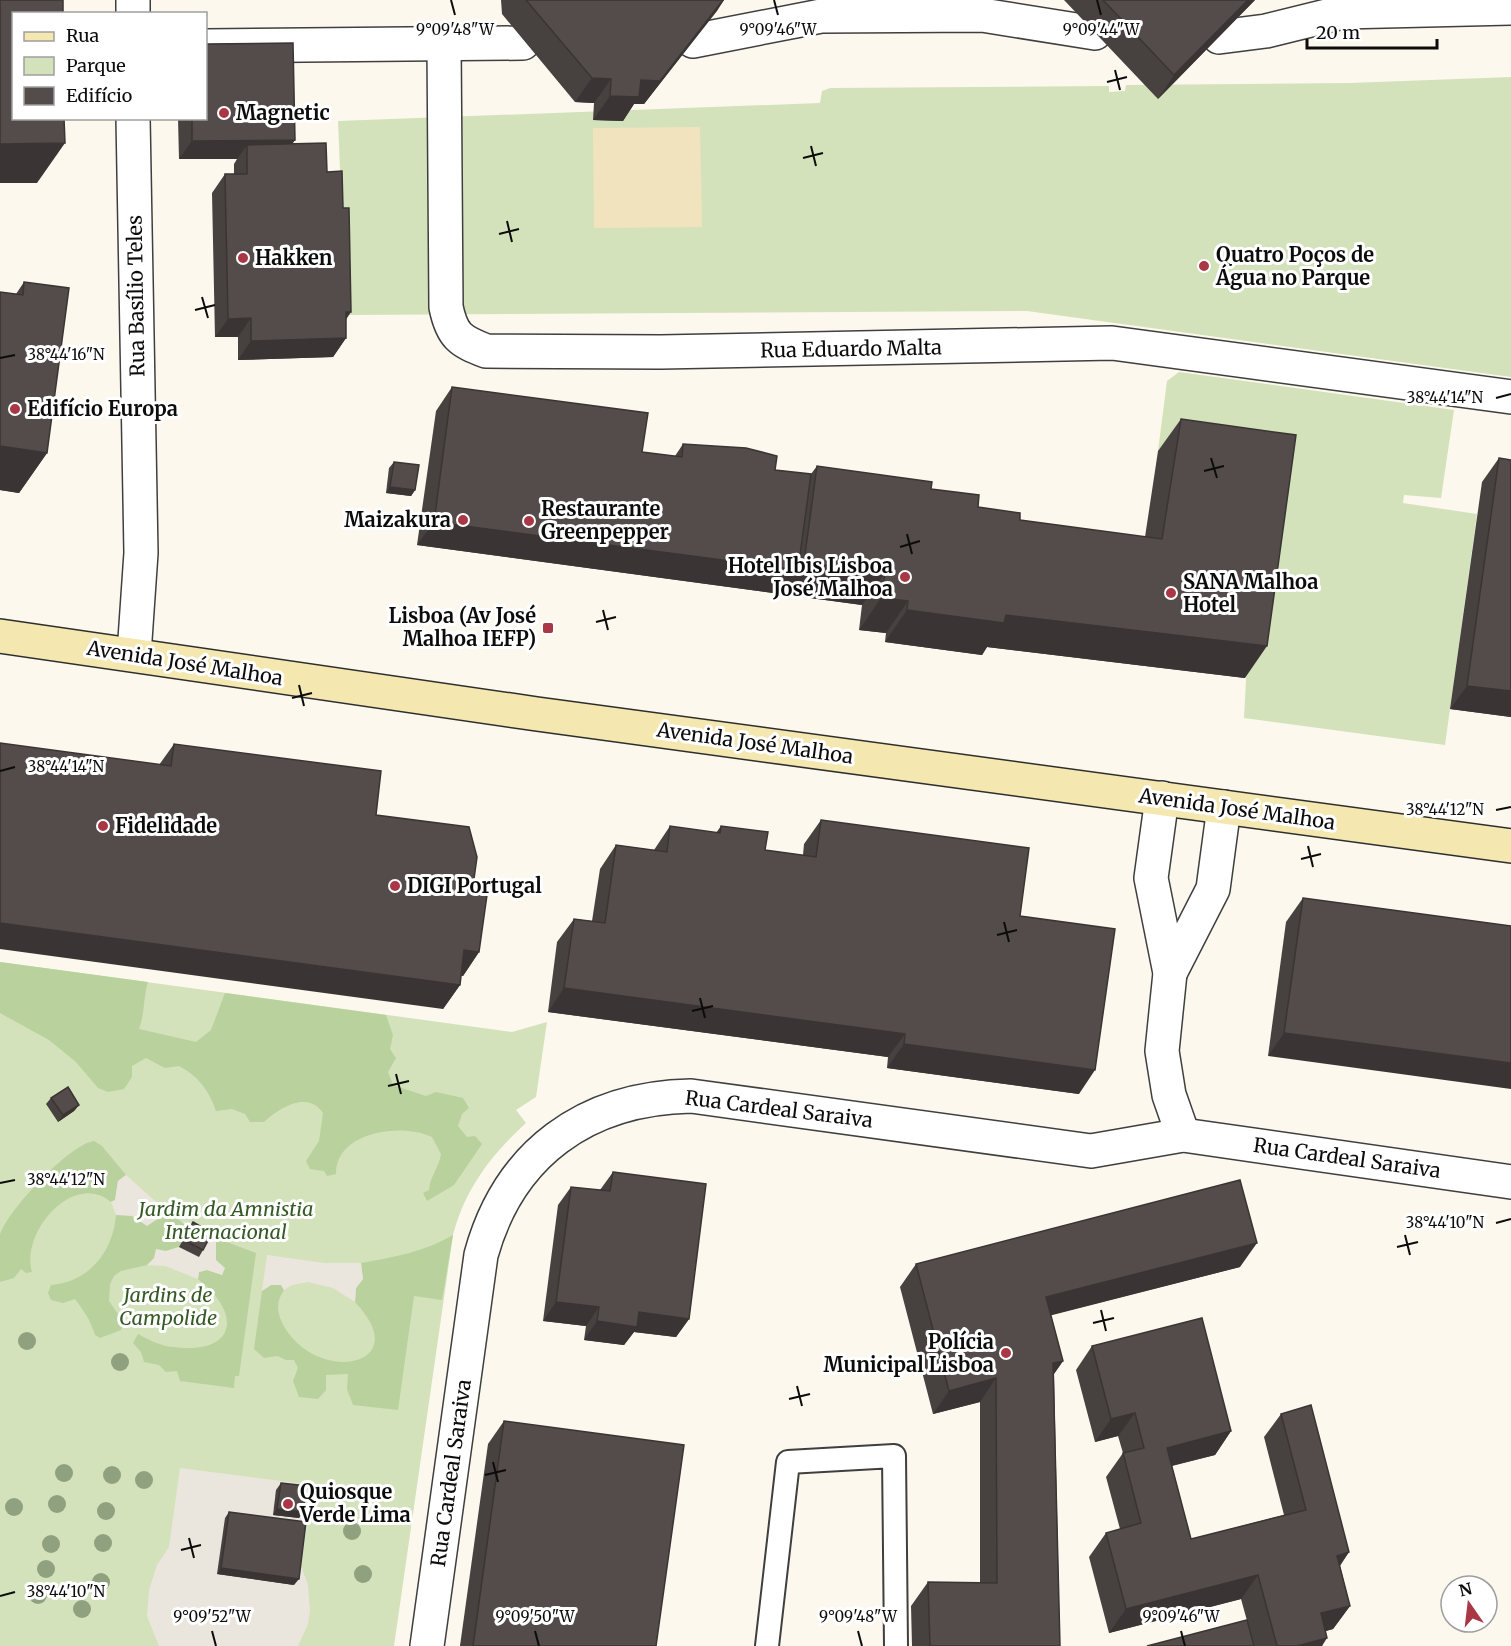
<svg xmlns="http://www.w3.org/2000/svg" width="1511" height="1646" font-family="Merriweather,serif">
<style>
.green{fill:#d3e2bb}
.forest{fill:#b8d19d}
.sand{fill:#f2e3bf}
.plaza{fill:#ebe6dd}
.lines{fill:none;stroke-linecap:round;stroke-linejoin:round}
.lane-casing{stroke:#3f3f3f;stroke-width:26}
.street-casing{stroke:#3f3f3f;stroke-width:36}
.secondary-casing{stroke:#2e2e2e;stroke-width:36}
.lane{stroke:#fff;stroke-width:22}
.street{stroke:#fff;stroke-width:33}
.secondary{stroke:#f4e7b0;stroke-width:33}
.tree{fill:#8fa17f}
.wall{fill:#474140}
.shaded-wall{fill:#3a3534}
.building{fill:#534c4a;stroke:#3a3534;stroke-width:1.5}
.ticks{fill:none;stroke:#0c0c0c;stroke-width:2}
.poi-dot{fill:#a93746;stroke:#fff;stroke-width:2}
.labels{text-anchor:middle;stroke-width:6;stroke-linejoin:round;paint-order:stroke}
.poi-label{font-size:20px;font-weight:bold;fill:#0c0c0c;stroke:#fff;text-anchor:start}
.street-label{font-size:20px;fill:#0c0c0c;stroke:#fff}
.park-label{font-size:20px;font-style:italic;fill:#355a25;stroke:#fff}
.ticks-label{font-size:15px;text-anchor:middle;fill:#0c0c0c;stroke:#fff;stroke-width:6;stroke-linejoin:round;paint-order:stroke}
</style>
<rect width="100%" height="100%" fill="#fcf8ed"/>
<g class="green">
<path d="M1511,77V377L1027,311L346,315L338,121L820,103L822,91L830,88L1109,86V92L1125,91L1126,85L1350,83Z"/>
<path d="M1179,372L1454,410L1441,498L1404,495L1403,503L1477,514L1445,745L1244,718L1247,662L1158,451L1167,381Z"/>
<path d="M0,962L512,1032L547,1022L536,1097L516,1110L526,1123C491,1155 465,1189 453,1235L394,1646H0Z"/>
</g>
<g class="forest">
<path d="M0,962L148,982C143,999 145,1012 139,1029L196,1042L211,1030L225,993L386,1015L393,1035L390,1049L396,1058L388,1072L393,1085L426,1096L436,1092L463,1098L469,1108L462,1114L458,1126L467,1137L475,1136L482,1144L454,1185L427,1201L423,1193L429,1190C430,1176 439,1168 441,1154L432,1137C401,1122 335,1132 336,1174L327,1176L324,1171L310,1169L306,1161L319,1141L323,1113C308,1090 279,1108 264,1122H250L245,1114L232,1109L216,1111C209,1090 198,1076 179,1066L165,1068L146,1058L132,1066V1077L124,1089L108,1092L98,1088L76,1062L49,1040L0,1013Z"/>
<path d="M94,1141L102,1146L126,1175L118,1181L115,1200L111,1202C73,1170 20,1233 32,1272L26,1273L21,1269L14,1278L0,1282C0,1268 0,1249 0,1235C6,1212 71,1143 94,1141Z"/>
<path d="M124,1214L153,1221L173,1214L189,1229L179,1247L166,1251L147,1265L121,1271L114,1276L110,1284L109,1301L124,1323L121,1330L100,1338L95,1335C91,1321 84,1311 75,1299L63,1303L51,1300L48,1293L51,1285C89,1282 113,1252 116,1215Z"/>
<path d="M453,1235L442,1300L414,1296L398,1410L353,1405L347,1389L348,1374L326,1375V1390L318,1399L299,1397L293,1381L298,1368L294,1360H286L277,1356L264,1358L254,1349L262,1291L271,1285H281L284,1290C275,1303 277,1315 285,1328C320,1385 416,1366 355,1302L356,1288L363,1279L361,1263C394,1257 424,1252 453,1235Z"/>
<path d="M216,1238L256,1253L239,1376H235L234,1388L180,1381L177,1371L166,1372L159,1365L144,1362L141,1352L133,1343L138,1334C149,1340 161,1346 173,1347C235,1355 244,1315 198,1279L199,1272L207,1270L223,1275L216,1261Z"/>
</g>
<path class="sand" d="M700,127L702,227L594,228L593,128Z"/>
<g class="plaza">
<path d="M126,1175L154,1200L173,1214L159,1218L147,1226L132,1216L116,1215L111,1202L115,1200L118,1181Z"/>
<path d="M183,1221L216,1238V1260L225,1268L222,1275L207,1270L199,1272L198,1279L165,1266L147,1265L154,1258L156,1249L166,1251L179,1247L199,1256Z"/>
<path d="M267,1255L324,1263H361L363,1279L356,1288L355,1302L333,1288L308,1282L292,1285L284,1290L281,1285H271L262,1291Z"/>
<path d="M180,1468L313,1485L301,1566L308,1585L310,1611L308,1624L298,1646H159L147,1616L149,1590L157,1565L169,1547Z"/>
</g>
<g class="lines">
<g class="lane-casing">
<path id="lane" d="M767,1646L788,1462L894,1456L896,1646"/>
</g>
<g class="street-casing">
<g id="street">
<path d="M133,14V0"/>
<path d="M1219,37L1266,31L1343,12L1511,8"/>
<path d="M693,41L821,16L982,15L1095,33"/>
<path d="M444,43L446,307C452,336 460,341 486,351L661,352L1112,343L1511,397"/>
<path d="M206,46L523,43"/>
<path d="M133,118L141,553L134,654"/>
<path d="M1162,798L1151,878L1170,973L1162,1051L1169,1095L1183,1135"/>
<path d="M1170,973L1213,889L1224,807"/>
<path d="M427,1646L481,1255C509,1153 586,1098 691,1096L1091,1151L1183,1135L1511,1182"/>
</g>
</g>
<g class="secondary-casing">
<path id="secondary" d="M0,636L537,714L1511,846"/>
</g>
<use href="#lane" class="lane"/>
<use href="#street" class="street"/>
<use href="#secondary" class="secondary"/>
</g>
<g class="tree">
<circle cx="27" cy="1341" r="9"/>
<circle cx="120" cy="1362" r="9"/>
<circle cx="64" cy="1473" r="9"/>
<circle cx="112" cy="1475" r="9"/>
<circle cx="144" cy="1480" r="9"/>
<circle cx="57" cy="1504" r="9"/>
<circle cx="14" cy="1507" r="9"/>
<circle cx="106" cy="1511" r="9"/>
<circle cx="352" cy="1531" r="9"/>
<circle cx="103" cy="1543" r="9"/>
<circle cx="51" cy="1544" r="9"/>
<circle cx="46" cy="1569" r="9"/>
<circle cx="363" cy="1574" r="9"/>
<circle cx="101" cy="1582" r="9"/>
<circle cx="38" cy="1595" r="9"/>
<circle cx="82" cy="1609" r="9"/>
</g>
<g class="wall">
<path d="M501,0H724L644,104H634L623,121L593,120L594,103L575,102L502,14Z"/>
<path d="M1064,0H1255L1158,99Z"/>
<path d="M178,118H206L295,140L292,144L327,172L346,320V338L333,357L238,360V337H215L212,193L225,174H234V164L237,159H179Z"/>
<path d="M24,282L47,453L19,493L0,490V292L16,294Z"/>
<path d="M452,387L642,452L675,456L683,444L775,470L811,474L817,466L931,489L978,507L1020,520L1145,537L1158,451L1181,419L1245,678L987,647L982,655L885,642L886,633L859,630L862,605L417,545L436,411Z"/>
<path d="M1499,458L1511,717L1450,709L1482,482Z"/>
<path d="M394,462L415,490L411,496L386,493L389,468Z"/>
<path d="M174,744L376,815L473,886L479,952L463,976L461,975L460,985L443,1009L159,765Z"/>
<path d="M821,820L1020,916L1079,1094L887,1068L888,1057L548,1012L557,942L574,919L592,921L600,869L616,845L654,850L670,826L716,833L721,826L765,850L803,855L804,844Z"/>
<path d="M1303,898L1511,926L1268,1056L1286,922Z"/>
<path d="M51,1098L79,1105L74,1111L58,1122L46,1104Z"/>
<path d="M613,1172L689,1319L676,1337L634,1332L624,1345L584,1340L586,1326L543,1321L558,1205L571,1187L600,1190Z"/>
<path d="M193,1222L203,1250L199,1257L179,1247Z"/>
<path d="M916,1264L1240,1267L1050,1315L1063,1361L1054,1374L1060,1646H912L911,1606L928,1582L980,1583V1402L933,1414L900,1287Z"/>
<path d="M1092,1346L1231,1431L1215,1455L1172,1466L1191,1539L1284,1515L1264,1437L1281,1414L1349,1552L1340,1566L1350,1606L1333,1629L1326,1631L1322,1646H1254L1241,1599L1109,1633L1089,1557L1106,1533L1120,1529L1106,1477L1123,1453L1118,1436L1095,1442L1076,1370Z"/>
<path d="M504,1421L656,1646H460L488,1444Z"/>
<path d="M281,1483L303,1512L299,1518L273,1515L276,1490Z"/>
<path d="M229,1512L294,1585L217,1574L225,1518Z"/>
</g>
<g class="shaded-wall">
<path d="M723,0H724L717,11L644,104H634L623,121L593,120L610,96L641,80Z"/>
<path d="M1248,0H1255L1158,99L1174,75Z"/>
<path d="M592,78L611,79L594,103L575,102Z"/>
<path d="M295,140L282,158L247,145L237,159H179L192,141Z"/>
<path d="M65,143L37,183H0V144Z"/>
<path d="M346,312H351L339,330Z"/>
<path d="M251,318L238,337H215L228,319Z"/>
<path d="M346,338L333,357L238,360L251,341Z"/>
<path d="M0,446L47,453L19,493L0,490Z"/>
<path d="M390,487L415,490L411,496L386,493Z"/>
<path d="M434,522L798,570L804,562L885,573L862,605L417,545Z"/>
<path d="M881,598L908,601L886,633L859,630Z"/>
<path d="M907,610L1006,615L1267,646L1245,678L987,647L982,655L885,642Z"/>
<path d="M1467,686L1511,691V717L1450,709Z"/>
<path d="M0,923L460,985L443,1009L0,949Z"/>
<path d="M464,950L479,952L463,976L448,973Z"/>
<path d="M564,988L905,1034L888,1057L548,1012Z"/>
<path d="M1284,1033L1511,1063V1089L1268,1056Z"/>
<path d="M904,1044L1095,1070L1079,1094L887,1068Z"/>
<path d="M79,1105L74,1111L58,1122L63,1115Z"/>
<path d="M1257,1243L1240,1267L1029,1321L1046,1297Z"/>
<path d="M556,1302L599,1307L586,1326L543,1321Z"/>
<path d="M639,1312L689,1319L676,1337L634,1332L624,1345L584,1340L597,1321Z"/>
<path d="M1063,1361L1046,1385L1053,1363Z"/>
<path d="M996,1378L980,1402L933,1414L949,1391Z"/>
<path d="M1135,1413L1118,1436L1095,1442L1111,1419Z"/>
<path d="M1231,1431L1215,1455L1150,1471L1167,1448Z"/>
<path d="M277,1509L303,1512L299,1518L273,1515Z"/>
<path d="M1349,1552L1332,1576L1337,1556Z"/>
<path d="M221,1568L299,1579L294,1585L217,1574Z"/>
<path d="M1258,1575L1241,1599L1109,1633L1126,1609Z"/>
<path d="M1350,1606L1333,1629L1304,1637L1321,1613Z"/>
<path d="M1327,1638L1322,1646H1297Z"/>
</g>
<g class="building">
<path d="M0,0H63V14H14V118H64L65,143L0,144Z"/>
<path d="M526,0H723L660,81L641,80L639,97L610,96L611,79L592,78Z"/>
<path d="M1103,0H1248L1174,75Z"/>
<path d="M293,43L295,140L192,141V118H206V44Z"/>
<path d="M326,143L327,172L342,171L343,208H349L351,312H346V338L251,341V318L228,319L225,174H247V145Z"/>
<path d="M24,282L69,288L47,453L0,446V292L23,295Z"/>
<path d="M452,387L648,413L642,452L682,457L683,444L746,448L777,456L775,470L811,474L798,570L434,522Z"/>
<path d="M1181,419L1296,435L1267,646L1006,615L1004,623L907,610L908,601L881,598L885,573L804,562L817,466L932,482L931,489L979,495L978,507L1020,513V520L1162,539Z"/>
<path d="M1499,458L1511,460V691L1467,686Z"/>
<path d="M394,462L419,465L415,490L390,487Z"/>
<path d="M0,743L171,766L174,744L381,771L376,815L469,827L477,857L473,886L488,888L479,952L464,950L460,985L0,923Z"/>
<path d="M821,820L1029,848L1020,916L1115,929L1095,1070L904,1044L905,1034L564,988L574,919L605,923L616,845L667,852L670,826L720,833L721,826L768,832L765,850L816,857Z"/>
<path d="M1303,898L1511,926V1063L1284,1033Z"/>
<path d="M68,1087L79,1105L63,1115L51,1098Z"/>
<path d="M613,1172L706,1184L689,1319L639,1312L637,1327L597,1321L599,1307L556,1302L571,1187L610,1191Z"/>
<path d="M1240,1180L1257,1243L1046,1297L1063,1361L1053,1363L1060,1646H930L928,1582L997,1583L996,1378L949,1391L916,1264Z"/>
<path d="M193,1222L212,1233L203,1250L184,1240Z"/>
<path d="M1202,1318L1231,1431L1167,1448L1191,1539L1306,1510L1281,1414L1311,1405L1349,1552L1337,1556L1350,1606L1321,1613L1327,1638L1297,1646H1277L1258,1575L1126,1609L1106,1533L1141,1523L1123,1453L1144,1448L1135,1413L1111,1419L1092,1346Z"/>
<path d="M504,1421L684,1445L656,1646H473Z"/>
<path d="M281,1483L307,1486L303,1512L277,1509Z"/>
<path d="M229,1512L306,1522L299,1579L221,1568Z"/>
<path d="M1247,1620L1254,1646H1147Z"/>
</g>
<path class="ticks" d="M451,0L455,15M774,0L778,15M1097,0L1101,15M1115,70L1120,90M1107,82L1127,77M811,146L816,166M803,158L823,153M507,221L512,242M499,234L519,229M202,297L208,318M195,310L215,305M0,358L15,355M1496,398L1511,394M1211,458L1217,478M1204,471L1224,466M907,534L912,554M900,547L920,541M603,610L608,630M596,622L616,617M299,685L304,706M292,698L312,693M0,771L15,767M1496,810L1511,807M1308,846L1313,867M1301,859L1321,854M1004,922L1009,942M997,935L1017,930M700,998L705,1018M692,1011L713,1006M396,1074L401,1094M388,1086L409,1081M0,1183L15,1180M1496,1223L1511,1219M1405,1235L1410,1255M1397,1247L1418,1242M1101,1310L1106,1331M1093,1323L1114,1318M797,1386L802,1406M789,1399L810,1394M493,1462L498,1482M485,1475L506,1470M189,1538L194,1558M181,1550L201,1545M0,1596L15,1592M212,1631L216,1646M535,1631L539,1646M858,1631L862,1646M1181,1631L1185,1646"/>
<g class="poi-dot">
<circle cx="224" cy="113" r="6"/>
<circle cx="243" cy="258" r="6"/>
<circle cx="1204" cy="266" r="6"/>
<circle cx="15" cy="409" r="6"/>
<circle cx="463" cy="520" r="6"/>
<circle cx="529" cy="521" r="6"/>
<circle cx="905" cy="577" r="6"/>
<circle cx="1171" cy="593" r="6"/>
<rect x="542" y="622" width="12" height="12" rx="3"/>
<circle cx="103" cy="826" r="6"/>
<circle cx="395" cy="886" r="6"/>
<circle cx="1006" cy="1353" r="6"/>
<circle cx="288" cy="1504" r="6"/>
</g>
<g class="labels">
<g class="poi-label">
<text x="236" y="120">Magnetic</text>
<text x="1216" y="262">Quatro Poços de<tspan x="1216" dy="23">Água no Parque</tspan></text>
<text x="255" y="265">Hakken</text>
<text x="27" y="416">Edifício Europa</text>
<text x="541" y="516">Restaurante<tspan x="541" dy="23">Greenpepper</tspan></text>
<text x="451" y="527" text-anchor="end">Maizakura</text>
<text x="893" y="573" text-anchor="end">Hotel Ibis Lisboa<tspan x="893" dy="23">José Malhoa</tspan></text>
<text x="1183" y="589">SANA Malhoa<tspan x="1183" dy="23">Hotel</tspan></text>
<text x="536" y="623" text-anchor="end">Lisboa (Av José<tspan x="536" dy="23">Malhoa IEFP)</tspan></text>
<text x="115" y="833">Fidelidade</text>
<text x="407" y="893">DIGI Portugal</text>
<text x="994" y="1349" text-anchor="end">Polícia<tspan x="994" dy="23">Municipal Lisboa</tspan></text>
<text x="300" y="1499">Quiosque<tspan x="300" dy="23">Verde Lima</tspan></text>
</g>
<g class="street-label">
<text transform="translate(136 296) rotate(-91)" y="7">Rua Basílio Teles</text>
<text transform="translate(851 349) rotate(-1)" y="7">Rua Eduardo Malta</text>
<text transform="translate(185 663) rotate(9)" y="7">Avenida José Malhoa</text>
<text transform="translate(755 743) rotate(8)" y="7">Avenida José Malhoa</text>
<text transform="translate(1237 809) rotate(8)" y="7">Avenida José Malhoa</text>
<text transform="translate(779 1109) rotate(7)" y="7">Rua Cardeal Saraiva</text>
<text transform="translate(1347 1158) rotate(8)" y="7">Rua Cardeal Saraiva</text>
<text transform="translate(451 1473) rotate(-82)" y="7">Rua Cardeal Saraiva</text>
</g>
<g class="park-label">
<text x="226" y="1216">Jardim da Amnistia<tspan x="226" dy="23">Internacional</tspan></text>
<text x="168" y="1302">Jardins de<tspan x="168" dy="23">Campolide</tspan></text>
</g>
</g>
<g class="ticks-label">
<text x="455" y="35">9°09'48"W</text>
<text x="778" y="35">9°09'46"W</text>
<text x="1101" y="35">9°09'44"W</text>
<text x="66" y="360">38°44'16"N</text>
<text x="1445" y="403">38°44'14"N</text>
<text x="66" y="772">38°44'14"N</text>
<text x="1445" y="815">38°44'12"N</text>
<text x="66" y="1185">38°44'12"N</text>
<text x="1445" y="1228">38°44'10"N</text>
<text x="66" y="1597">38°44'10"N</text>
<text x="212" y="1622">9°09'52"W</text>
<text x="535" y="1622">9°09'50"W</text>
<text x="858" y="1622">9°09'48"W</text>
<text x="1181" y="1622">9°09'46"W</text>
</g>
<rect x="12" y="12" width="195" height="108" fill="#ffffff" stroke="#9e9e9e" stroke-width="1.5"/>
<rect x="24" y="32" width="30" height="9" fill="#f4e7b0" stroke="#9e9e9e" stroke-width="1.5"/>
<text x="66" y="42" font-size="18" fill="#0c0c0c">Rua</text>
<rect x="24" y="57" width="30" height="18" fill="#d3e2bb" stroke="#9e9e9e" stroke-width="1.5"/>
<text x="66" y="72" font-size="18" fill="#0c0c0c">Parque</text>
<rect x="24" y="87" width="30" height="18" fill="#534c4a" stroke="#9e9e9e" stroke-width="1.5"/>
<text x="66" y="102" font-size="18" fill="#0c0c0c">Edifício</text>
<g transform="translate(1469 1604) rotate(346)"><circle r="28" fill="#ffffff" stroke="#9e9e9e" stroke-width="1.5"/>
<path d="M0-4.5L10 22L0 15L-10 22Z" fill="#a93746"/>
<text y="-9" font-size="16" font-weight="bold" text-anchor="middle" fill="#0c0c0c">N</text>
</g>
<path d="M1307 39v9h130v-9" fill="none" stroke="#0c0c0c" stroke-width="3"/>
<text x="1316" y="39" font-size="18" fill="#0c0c0c" stroke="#ffffff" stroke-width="4.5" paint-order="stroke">20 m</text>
</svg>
